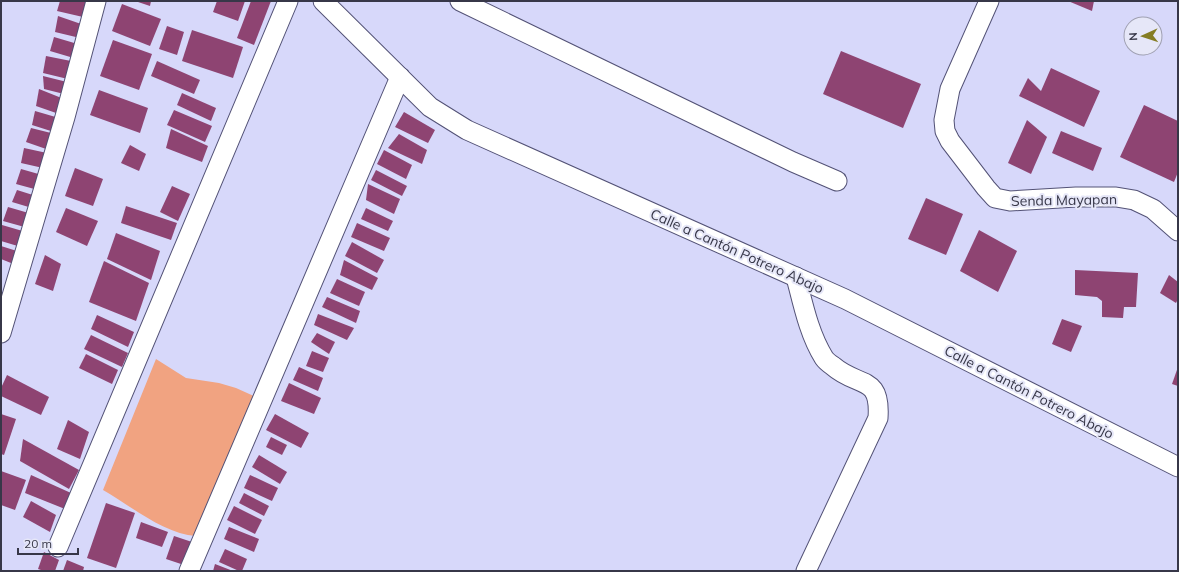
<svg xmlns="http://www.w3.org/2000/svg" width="1179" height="572" font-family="Mulish,sans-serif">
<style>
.green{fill:#f1a381}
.building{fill:#8e4472}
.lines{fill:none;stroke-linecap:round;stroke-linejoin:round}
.minor-casing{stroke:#535276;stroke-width:21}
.minor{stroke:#fff;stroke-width:19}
.labels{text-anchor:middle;stroke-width:4;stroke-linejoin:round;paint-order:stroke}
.street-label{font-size:14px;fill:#373748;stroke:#e6e7f8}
</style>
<rect width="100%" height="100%" fill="#d7d8fa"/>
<path class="green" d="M156,359L186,378L219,383L236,388L256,397L196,536C164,534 131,506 103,490Z"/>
<g class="building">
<path d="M60,1H88L83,17L57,11Z"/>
<path d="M135,1H151L150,6Z"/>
<path d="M217,1H245L238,21L213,12Z"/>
<path d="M251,1H271L254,45L237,38Z"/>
<path d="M1068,1H1094L1092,11Z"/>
<path d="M122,4L161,19L150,46L112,31Z"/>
<path d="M58,16L84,25L80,38L55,32Z"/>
<path d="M167,26L184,32L177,55L159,49Z"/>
<path d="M192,30L243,47L233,78L182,61Z"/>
<path d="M54,37L81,45L77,59L50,51Z"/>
<path d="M113,40L152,54L139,90L100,76Z"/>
<path d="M841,51L921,84L903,128L823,94Z"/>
<path d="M46,56L76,62L72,80L43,73Z"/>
<path d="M157,61L200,80L194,94L151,76Z"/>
<path d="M1051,68L1100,91L1084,127L1019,96L1028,78L1041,91Z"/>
<path d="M43,76L67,82L64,94L44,89Z"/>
<path d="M39,89L64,99L59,114L36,106Z"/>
<path d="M99,90L148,108L140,133L90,115Z"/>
<path d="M182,93L216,108L211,121L177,105Z"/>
<path d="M1144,105L1178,121V172L1174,182L1120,157Z"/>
<path d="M174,110L212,126L205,142L167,125Z"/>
<path d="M35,111L59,118L54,132L32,125Z"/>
<path d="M404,112L435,130L428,143L395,127Z"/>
<path d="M1027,120L1047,137L1031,174L1008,163Z"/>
<path d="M31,128L55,134L49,150L26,142Z"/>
<path d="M171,129L208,146L202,162L166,148Z"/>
<path d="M1061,131L1102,148L1093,171L1052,153Z"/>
<path d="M399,134L427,150L422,164L388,148Z"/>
<path d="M130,145L146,154L139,171L121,163Z"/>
<path d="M24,148L47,153L43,168L21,163Z"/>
<path d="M384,150L412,165L406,179L377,164Z"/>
<path d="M75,168L103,179L93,206L65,196Z"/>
<path d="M21,169L42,175L38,190L16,184Z"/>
<path d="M376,170L407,186L402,196L371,180Z"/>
<path d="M368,184L400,199L394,214L366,200Z"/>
<path d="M172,186L190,194L178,221L160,212Z"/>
<path d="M17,190L36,196L32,208L12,202Z"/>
<path d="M926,198L963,214L946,255L908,239Z"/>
<path d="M126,206L177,223L171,240L121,223Z"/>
<path d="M8,207L32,214L28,228L3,221Z"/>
<path d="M66,208L98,221L87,246L56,232Z"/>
<path d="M366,208L393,221L388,231L361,219Z"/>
<path d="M357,223L390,238L384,251L351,237Z"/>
<path d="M2,225L26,232L21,247L1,241Z"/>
<path d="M979,230L1017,251L998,292L960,271Z"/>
<path d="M116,233L160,251L151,280L107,259Z"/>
<path d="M352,242L384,260L377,273L345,256Z"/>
<path d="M1,246L20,252L16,265L1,259Z"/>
<path d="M45,255L61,264L53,291L35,284Z"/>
<path d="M344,260L378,278L372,290L340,275Z"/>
<path d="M104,261L149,283L136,321L89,302Z"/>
<path d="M1075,270L1138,273L1136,307H1124L1123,318L1102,317V301L1097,297L1075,295Z"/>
<path d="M1169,275L1178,282V299L1176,303L1160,293Z"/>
<path d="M337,279L365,292L359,306L330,293Z"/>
<path d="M327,297L360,311L356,323L322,307Z"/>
<path d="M318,314L354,328L347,340L314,325Z"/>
<path d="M97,315L134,332L128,347L91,329Z"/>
<path d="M1062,319L1082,326L1071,352L1052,344Z"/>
<path d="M317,333L335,342L329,354L311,342Z"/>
<path d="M91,335L128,353L122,367L84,349Z"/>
<path d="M312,351L329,358L323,372L306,366Z"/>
<path d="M86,354L118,370L112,384L79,368Z"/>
<path d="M299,367L323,378L318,391L293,380Z"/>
<path d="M1178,367V386L1172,384Z"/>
<path d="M7,375L49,397L41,415L1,396V388Z"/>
<path d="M289,383L321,398L314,414L281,401Z"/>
<path d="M1,414L16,419L4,455L1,454Z"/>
<path d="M275,414L309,433L301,448L266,430Z"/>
<path d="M68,420L89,432L80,459L57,449Z"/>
<path d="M271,437L287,445L282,455L266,447Z"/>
<path d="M23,439L79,470L69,489L20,461Z"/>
<path d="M259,455L287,472L280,484L252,467Z"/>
<path d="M1,471L26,480L15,510L1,505Z"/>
<path d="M31,475L71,493L65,509L25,493Z"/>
<path d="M250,475L278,488L272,501L244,488Z"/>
<path d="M244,493L269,506L264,516L239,503Z"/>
<path d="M31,501L56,515L50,532L23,517Z"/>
<path d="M106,503L135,513L116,568L87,558Z"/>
<path d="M234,506L262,520L255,534L227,520Z"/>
<path d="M141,522L168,532L162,547L136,538Z"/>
<path d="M229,527L259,539L254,552L224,539Z"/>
<path d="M174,536L195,543L187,566L166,559Z"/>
<path d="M225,549L247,559L242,571H239L219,562Z"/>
<path d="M44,552L59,560L55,571H44L38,569Z"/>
<path d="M67,560L84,567L83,571H63Z"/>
<path d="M215,564L233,571H213Z"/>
</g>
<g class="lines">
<g class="minor-casing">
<g id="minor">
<path d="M323,1L430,107L467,130L845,299L1178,467"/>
<path d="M460,1L793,162L837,181"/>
<path d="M989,1L950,89L944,120L945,131L950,141L986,188L995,198L1010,201L1076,197H1116L1134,200L1153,209L1178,231"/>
<path d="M796,277C803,304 809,334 824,358C826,361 830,364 833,366C858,388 881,374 878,418L806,571"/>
<path d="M1,333L65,117L96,1"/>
<path d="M58,547L288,1"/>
<path d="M189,571L400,77"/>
</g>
</g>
<use href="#minor" class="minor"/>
</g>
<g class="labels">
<g class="street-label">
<text transform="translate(1064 200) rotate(-1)" y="5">Senda Mayapan</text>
<text transform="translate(737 251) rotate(24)" y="5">Calle a Cantón Potrero Abajo</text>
<text transform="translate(1029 392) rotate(27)" y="5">Calle a Cantón Potrero Abajo</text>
</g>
</g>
<rect width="1179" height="572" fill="none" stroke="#373748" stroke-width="4"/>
<g transform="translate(1143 36) rotate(267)"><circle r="19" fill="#e6e7f8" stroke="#a0a1b2"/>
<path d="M0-3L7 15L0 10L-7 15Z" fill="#857d24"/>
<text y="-6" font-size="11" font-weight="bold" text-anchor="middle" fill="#373748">N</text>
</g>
<path d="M18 548v6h60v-6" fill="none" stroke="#373748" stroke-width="2"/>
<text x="24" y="548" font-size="12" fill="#373748" stroke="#e6e7f8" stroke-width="3" paint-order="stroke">20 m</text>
</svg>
